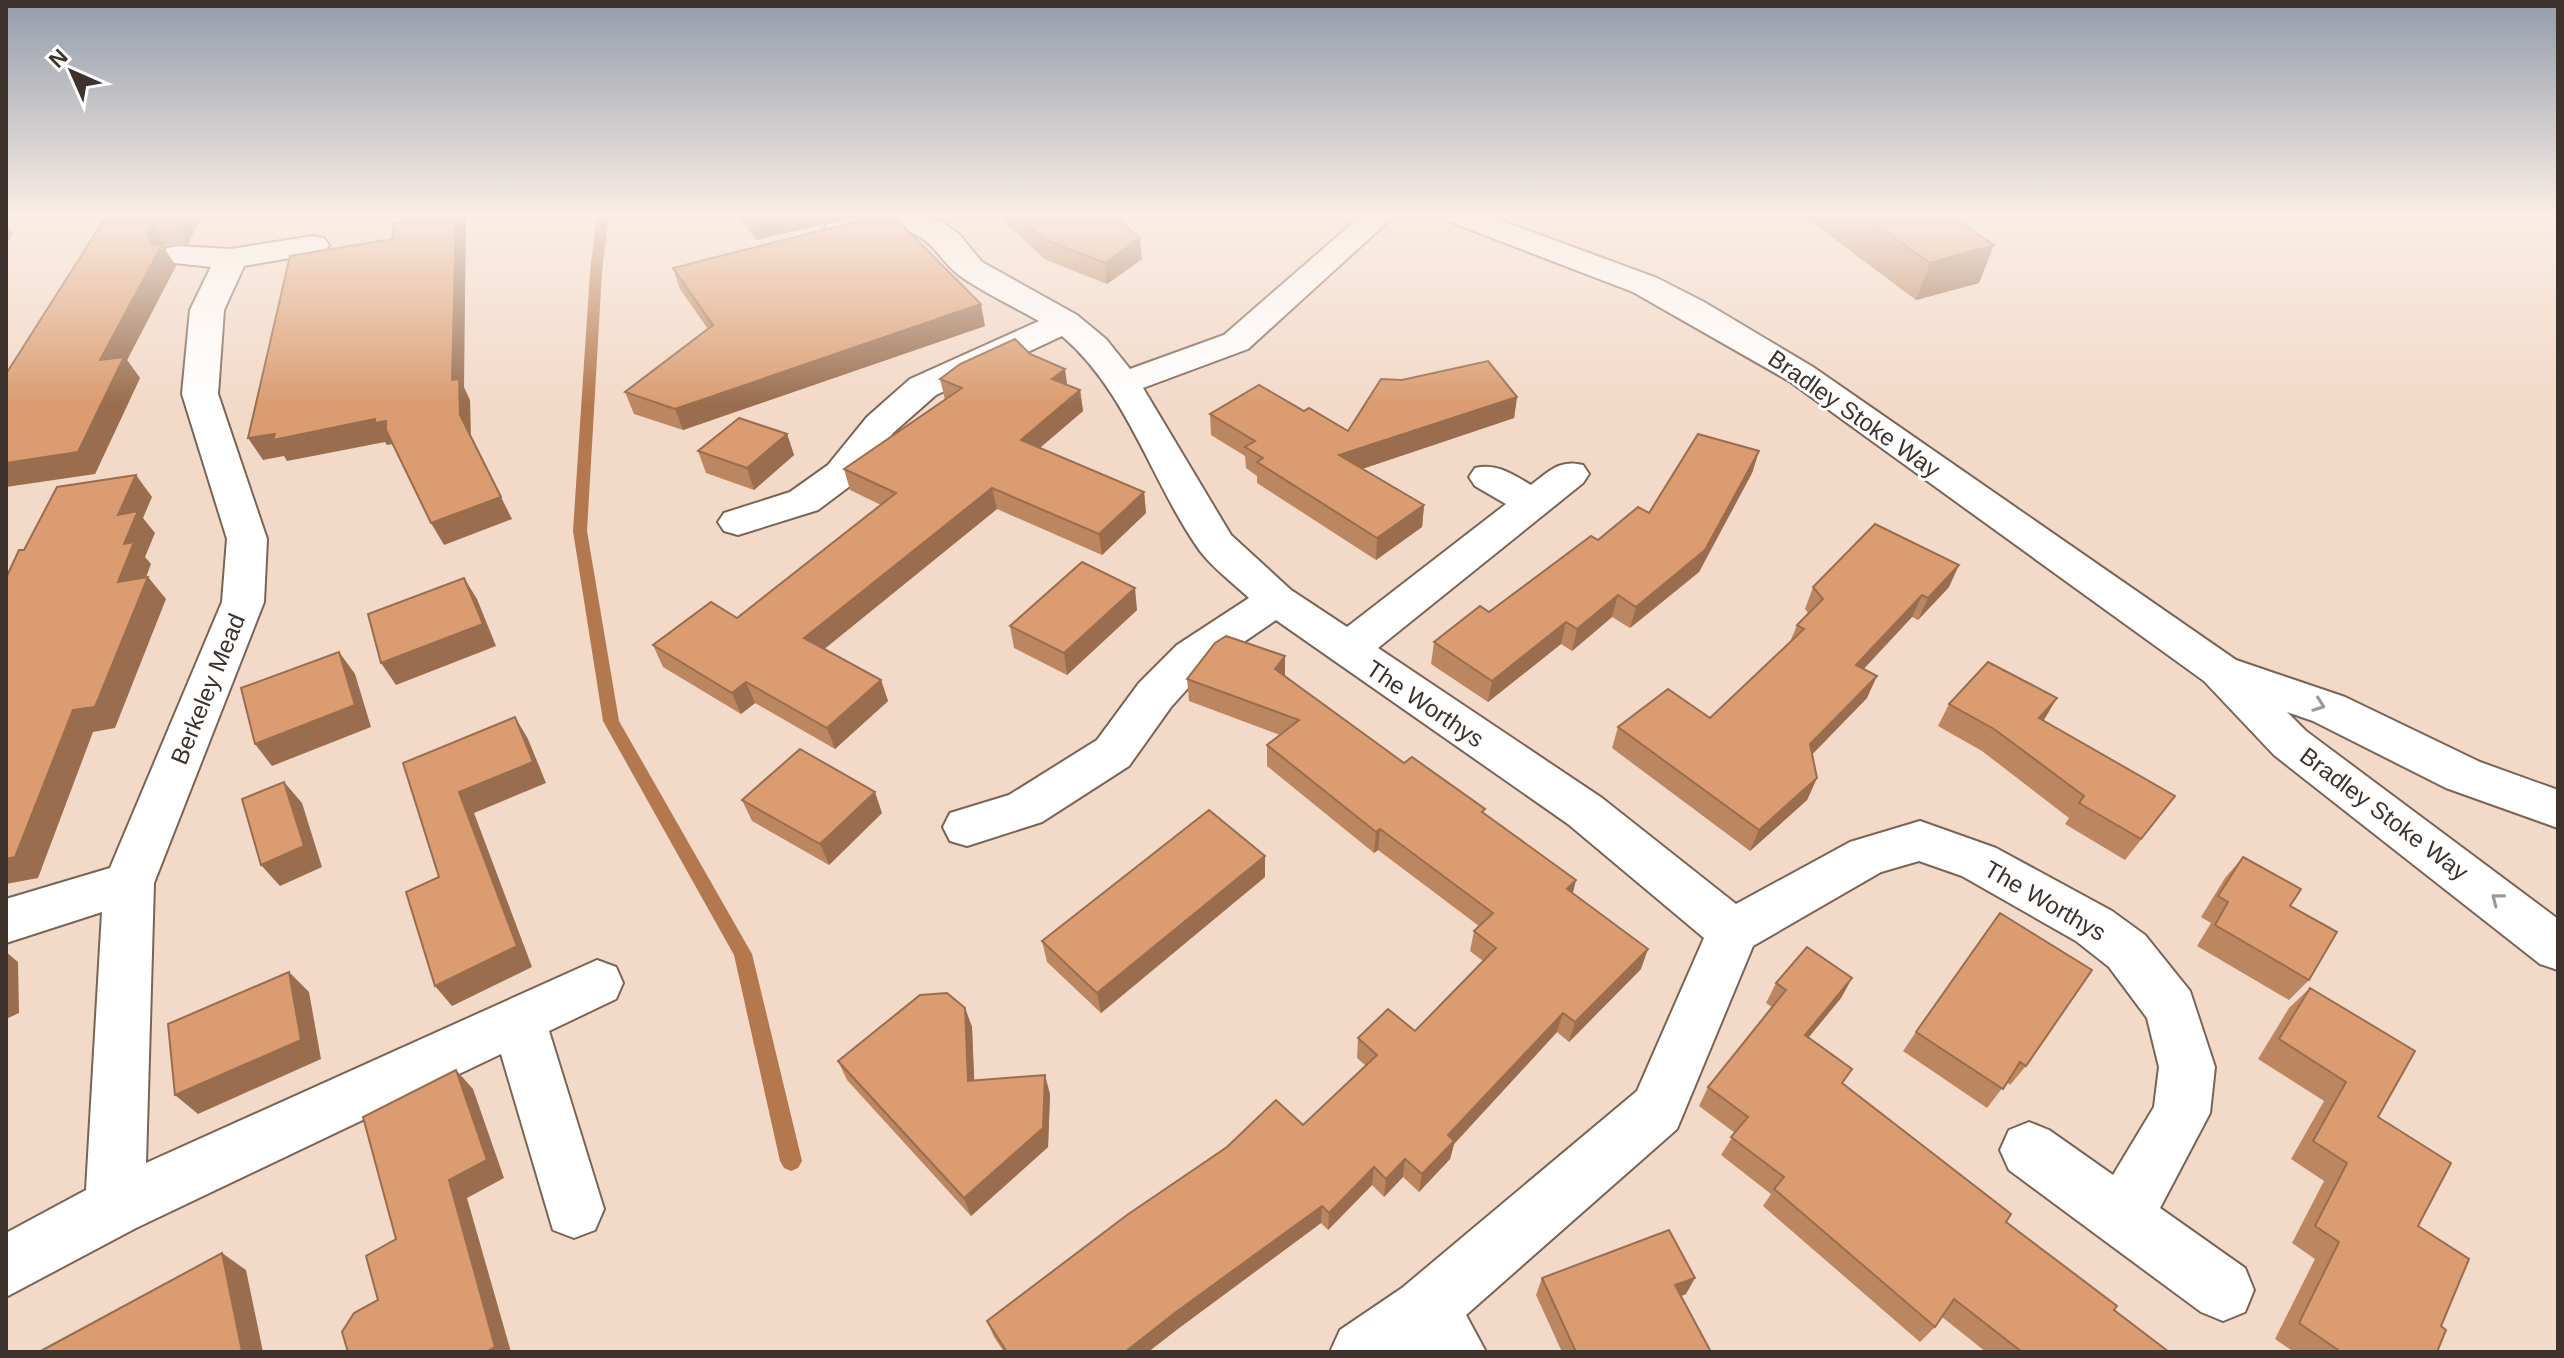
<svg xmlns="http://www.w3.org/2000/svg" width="2564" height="1358" viewBox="0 0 2564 1358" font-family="Helvetica,sans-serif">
	<rect width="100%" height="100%" fill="#f3d9c8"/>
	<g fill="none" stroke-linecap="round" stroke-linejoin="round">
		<polygon fill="#b3784d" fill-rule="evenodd" points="597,215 609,215 602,272 587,531 619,721 752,954 802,1161 798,1168 791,1171 784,1168 780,1161 734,955 603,721 573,531 590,272"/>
		<defs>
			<g id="minor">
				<path d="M877 215H913L940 221 959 234 982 262 1077 315 1106 339 1130 369 1224 335 1362 215H1395L1248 349 1143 388 1231 535 1291 590 1347 627 1506 504 1475 486 1469 477 1475 468C1497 463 1512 474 1531 485 1549 471 1560 459 1583 465L1589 474 1583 483 1378 648 1602 798 1736 904 1850 842 1920 821 1996 848 2112 911 2145 935 2190 991 2215 1067 2210 1113 2160 1208 2245 1268 2254 1290 2245 1312 2223 1321 2201 1312 2009 1170 2000 1150 2009 1130 2029 1122 2049 1130 2113 1175 2154 1107 2159 1067 2147 1018 2109 967 2076 941 1962 876 1919 861 1881 872 1753 946 1677 1129 1466 1315 1486 1352H1330L1340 1330 1402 1288 1637 1091 1704 938 1568 824 1276 620 1207 667 1171 707 1129 766 1042 822 967 846 950 841 943 827 950 813 1009 795 1097 740 1139 683 1177 645 1249 598C1233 583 1213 568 1200 551 1151 482 1128 392 1062 336L936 395 893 433 854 483 818 510 738 535 724 531 718 522 724 513 790 492 828 465 867 417 910 379 1039 321C1014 307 987 294 963 278 939 262 933 235 901 230 876 227 852 244 827 238L823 231 827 224Z"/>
				<polygon points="313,236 324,238 329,245 324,252 244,266 224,310 218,394 267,539 264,602 154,883 146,1163 597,960 616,967 623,983 616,999 549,1031 604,1209 595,1230 574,1238 553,1230 501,1054 136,1228 6,1297 6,1233 86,1190 102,912 6,943 6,899 110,868 222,602 227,539 182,394 190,310 211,267 167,262 162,255 167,248 178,246 231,249"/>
			</g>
			<polygon id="tertiary" points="1444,215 1486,215 1657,278 1704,302 1813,367 2236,660 2345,697 2480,762 2558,790 2558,828 2446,788 2313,721 2287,712 2306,731 2558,919 2558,970 2540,964 2274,755 2204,681 1789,381 1633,292 1448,221"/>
		</defs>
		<use href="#minor" stroke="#7a6455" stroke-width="4"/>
		<use href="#tertiary" stroke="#7a6455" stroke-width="4"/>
		<use href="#minor" fill="#fff" fill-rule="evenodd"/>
		<use href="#tertiary" fill="#fff" fill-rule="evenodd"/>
	</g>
	<g fill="#bb8660">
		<polygon points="107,215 202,215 188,244 166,245 164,248 176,266 127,360 140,378 95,474"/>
		<polygon points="737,215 863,215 756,240"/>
		<polygon points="1002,215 1112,215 1142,259 1107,284 1046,260 1003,221"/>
		<polygon points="1802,215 1949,215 1979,283 1916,300"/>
		<polygon points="673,268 985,326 683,430 634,414 625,392 708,329 680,289"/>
		<polygon points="1030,354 1068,385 1080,390 1083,411 1040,448 1144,492 1146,513 1102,555 997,509 824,649 881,680 888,701 835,749 755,703 741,714 663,667 653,645 737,618 881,505 850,490 844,469 945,400 940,379"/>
		<polygon points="1517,397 1514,418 1362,469 1424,505 1422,527 1376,560 1257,483 1257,476 1246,468 1245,456 1211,435 1210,414 1304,411 1348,431"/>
		<polygon points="787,434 794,455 754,490 706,473 698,451"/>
		<polygon points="1759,451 1752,473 1699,572 1630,628 1612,617 1572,651 1561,644 1488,702 1431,664 1434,642 1489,612 1598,540"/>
		<polygon points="1813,587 1949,587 1918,620 1912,617 1864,669 1867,698 1812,754 1817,778 1807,800 1750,851 1612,748 1618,727 1710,718 1790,642 1797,625 1808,613 1805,609"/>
		<polygon points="1137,610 1067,675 1014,648 1010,626"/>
		<polygon points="1285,676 1404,763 1484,814 1573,893 1641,969 1569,1042 1557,1032 1454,1144 1450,1159 1419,1192 1403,1177 1384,1197 1372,1185 1328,1230 1321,1223 1179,1328 1148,1352 1004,1352 994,1337 987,1321 1303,1125 1366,1066 1357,1058 1358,1038 1415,1031 1483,961 1470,951 1474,931 1479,926 1378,850 1374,853 1267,766 1267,745 1280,735 1189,701 1187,679"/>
		<polygon points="1949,704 2043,720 2159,817 2125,860 2065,824 2069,818 1982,751 1938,726"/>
		<polygon points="742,800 882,813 829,865 752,821"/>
		<polygon points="2243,857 2290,906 2309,980 2289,1000 2197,946 2211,923 2201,917 2225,878"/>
		<polygon points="1265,877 1101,1013 1047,962 1042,941"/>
		<polygon points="2092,970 2026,1066 2010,1085 2007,1082 1987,1108 1903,1051 1916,1032"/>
		<polygon points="1852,978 1841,998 1808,1038 1843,1084 2006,1222 2114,1310 2169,1352 1986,1352 1942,1317 1935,1327 1920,1342 1763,1206 1771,1194 1721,1155 1735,1133 1699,1106 1708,1087 1772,1007 1766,1003 1776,983"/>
		<polygon points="2310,988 2378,1117 2418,1226 2441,1326 2437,1352 2294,1352 2275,1339 2315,1259 2292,1243 2324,1181 2291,1159 2324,1101 2258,1059 2289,1008"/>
		<polygon points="965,1008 972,1027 974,1080 1050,1094 1048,1147 971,1216 847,1080 838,1061"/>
		<polygon points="1542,1278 1686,1294 1681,1296 1711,1352 1562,1352 1536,1295"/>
	</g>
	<g fill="#996d4e">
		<polygon points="179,215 202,215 188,244 175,223"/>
		<polygon points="456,215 466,215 464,387 470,400 471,437 512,519 444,545 431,523 460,415 452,380"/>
		<polygon points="769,215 863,215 756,240 750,219"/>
		<polygon points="6,224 13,234 6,245"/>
		<polygon points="153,224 166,245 164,248 176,266 127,360 140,378 95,474 6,487 6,463 100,360 151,243 146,233"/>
		<polygon points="1140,238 1142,259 1107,284 1105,263"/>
		<polygon points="1994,245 1979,283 1916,300 1930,263"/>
		<polygon points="981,304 985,326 683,430 675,409"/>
		<polygon points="1065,369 1068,390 1052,379"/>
		<polygon points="1080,390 1083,411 1024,461 1021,440"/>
		<polygon points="1517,397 1514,418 1338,477 1339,455"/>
		<polygon points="375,419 386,421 399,443 387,445 385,442 287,461 284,456 263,460 248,438"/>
		<polygon points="787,434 794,455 754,490 747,468"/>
		<polygon points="1759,451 1752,473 1699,572 1630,628 1636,607"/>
		<polygon points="136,475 152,497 143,518 155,533 145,557 151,564 136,604 118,582 124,544 118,515"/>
		<polygon points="992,488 997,509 812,659 804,638"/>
		<polygon points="1144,492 1146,513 1102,555 1099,534"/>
		<polygon points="1424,505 1422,527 1376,560 1377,538"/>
		<polygon points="1959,565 1949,587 1918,620 1928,598"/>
		<polygon points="148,577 166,599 115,728 93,732 38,878 6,884 6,859 73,710"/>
		<polygon points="464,578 477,599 496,646 396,685 381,663"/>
		<polygon points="1135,588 1137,610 1067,675 1064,653"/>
		<polygon points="1618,595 1612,617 1572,651 1577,629"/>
		<polygon points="1922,595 1912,617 1847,686 1856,665"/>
		<polygon points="1566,622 1561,644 1488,702 1492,681"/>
		<polygon points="339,652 355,674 371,727 272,766 255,744"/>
		<polygon points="1285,656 1285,678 1275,669"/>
		<polygon points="1877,676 1867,698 1801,766 1810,744"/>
		<polygon points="881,680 888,701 835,749 827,728"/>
		<polygon points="746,682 755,703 741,714 732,693"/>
		<polygon points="2057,698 2044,720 2026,740 2039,718"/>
		<polygon points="515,717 528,739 546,783 474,813 532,967 452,1006 435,986 459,792"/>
		<polygon points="1817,778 1807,800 1750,851 1759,830"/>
		<polygon points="284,782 302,803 322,867 280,886 261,865"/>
		<polygon points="875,792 882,813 829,865 820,844"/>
		<polygon points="1380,829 1378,850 1374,853 1376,832"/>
		<polygon points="1265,856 1265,877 1101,1013 1097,993"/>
		<polygon points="1576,880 1571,901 1567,889"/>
		<polygon points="1648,949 1641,969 1569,1042 1575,1022"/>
		<polygon points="6,952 18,962 19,1013 6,1019"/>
		<polygon points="289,972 309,992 321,1059 198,1114 175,1095"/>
		<polygon points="1852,978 1841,998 1794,1055 1805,1035"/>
		<polygon points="965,1008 972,1027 975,1100 968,1081"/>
		<polygon points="1563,1013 1557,1032 1454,1144 1450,1159 1419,1192 1422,1174 1448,1135"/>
		<polygon points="456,1070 473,1089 504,1178 467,1198 511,1352 486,1352 449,1180"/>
		<polygon points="1045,1075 1050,1094 1048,1147 971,1216 964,1198"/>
		<polygon points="1405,1159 1403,1177 1384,1197 1386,1179"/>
		<polygon points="1374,1167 1372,1185 1328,1230 1329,1213"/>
		<polygon points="1322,1206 1321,1223 1179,1328 1148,1352 1125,1352 1176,1312"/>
		<polygon points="222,1253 246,1270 263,1352 239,1352"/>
		<polygon points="1695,1278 1686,1294 1666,1302 1675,1285"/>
	</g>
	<g fill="#da9c70" stroke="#996d4e" stroke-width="2">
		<polygon points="107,215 179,215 175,223 153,224 146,233 151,243 162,245 100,360 124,357 78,452 6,463 6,374"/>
		<polygon points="402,215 456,215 452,380 459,379 460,415 501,497 431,523 386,430 386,421 375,423 375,419 273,440 275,434 248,438 290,256 392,239 394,223 401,222"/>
		<polygon points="746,215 769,215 750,219"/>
		<polygon points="882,215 892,215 981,304 675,409 625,392 713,325 673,268"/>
		<polygon points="1015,215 1112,215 1140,238 1105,263 1043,239"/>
		<polygon points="1863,215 1949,215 1994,245 1930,263"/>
		<polygon points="1015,339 1030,354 1065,369 1052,379 1080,390 1021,440 1144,492 1099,534 992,488 804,638 881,680 827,728 746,682 732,693 653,645 711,602 737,618 896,493 844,469 962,388 940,379 960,364"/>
		<polygon points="1488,361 1517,397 1339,455 1424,505 1377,538 1257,462 1263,458 1245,447 1255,441 1210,414 1259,385 1304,411 1309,408 1348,431 1381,379 1402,380"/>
		<polygon points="739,418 787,434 747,468 698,451"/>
		<polygon points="1698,434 1759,451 1705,550 1636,607 1618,595 1577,629 1566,622 1492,681 1434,642 1480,606 1489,612 1591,536 1598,540 1638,507 1649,513"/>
		<polygon points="136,475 118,515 138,511 124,544 134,542 118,582 148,577 95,707 73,710 15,857 6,859 6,578 19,550 24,550 57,487"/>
		<polygon points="1875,524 1959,565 1928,598 1922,595 1856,665 1877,676 1810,744 1817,778 1759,830 1618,727 1668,689 1710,718 1804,629 1797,625 1823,599 1813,587"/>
		<polygon points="1082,562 1135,588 1064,653 1010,626"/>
		<polygon points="464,578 483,624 381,663 368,614"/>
		<polygon points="1226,636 1285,656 1275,669 1404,763 1412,757 1485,809 1482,812 1576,880 1567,889 1648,949 1575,1022 1563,1013 1448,1135 1454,1141 1422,1174 1405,1159 1386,1179 1374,1167 1329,1213 1322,1206 1176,1312 1125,1352 1007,1352 987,1321 1127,1215 1227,1147 1276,1100 1303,1125 1377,1055 1358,1038 1388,1009 1415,1031 1496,948 1474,931 1493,913 1380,829 1376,832 1267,745 1299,720 1187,679 1215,643"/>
		<polygon points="339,652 355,705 255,744 241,688"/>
		<polygon points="1988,662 2057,698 2039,718 2175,796 2141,839 2079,803 2084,796 1994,729 1949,704"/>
		<polygon points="515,717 533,762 459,792 517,946 435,986 406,892 439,877 403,763"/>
		<polygon points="800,749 875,792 820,844 742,800"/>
		<polygon points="284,782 304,846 261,865 242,799"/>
		<polygon points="1209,810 1265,856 1097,993 1042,941"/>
		<polygon points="2243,857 2301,889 2290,906 2337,932 2309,980 2215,925 2228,902 2218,896"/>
		<polygon points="2000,913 2092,970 2026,1066 2020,1062 2003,1089 1916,1032"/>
		<polygon points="1807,947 1852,978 1805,1035 1852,1069 1842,1083 2011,1214 2006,1222 2117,1306 2114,1310 2169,1352 2022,1352 1954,1299 1935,1327 1774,1189 1784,1177 1731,1137 1748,1117 1708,1087 1786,990 1776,983"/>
		<polygon points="289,972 301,1040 175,1095 168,1024"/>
		<polygon points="2310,988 2415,1051 2378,1117 2451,1163 2418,1226 2469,1259 2441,1326 2446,1330 2437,1352 2341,1352 2299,1323 2339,1242 2315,1226 2347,1163 2313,1141 2346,1082 2279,1039"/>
		<polygon points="947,993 965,1008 968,1081 1045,1075 1043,1128 964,1198 838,1061 920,995"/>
		<polygon points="456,1070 487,1160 449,1180 495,1347 486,1352 348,1352 342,1332 354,1313 378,1300 366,1256 396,1239 363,1117"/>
		<polygon points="1669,1230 1695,1278 1675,1285 1711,1352 1576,1352 1542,1278"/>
		<polygon points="222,1253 242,1351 239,1352 39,1352"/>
	</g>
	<defs><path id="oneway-chevron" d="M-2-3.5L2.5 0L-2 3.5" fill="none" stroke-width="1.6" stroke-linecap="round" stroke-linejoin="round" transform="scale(2)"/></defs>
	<g stroke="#9e9996">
		<use href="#oneway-chevron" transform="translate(2319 705) rotate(20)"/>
		<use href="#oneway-chevron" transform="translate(2497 899) rotate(-142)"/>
	</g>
	<linearGradient id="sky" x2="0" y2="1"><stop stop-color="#939caa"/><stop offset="0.53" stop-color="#faeee6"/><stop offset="1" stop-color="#faeee6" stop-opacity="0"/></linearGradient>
	<rect width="2564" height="405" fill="url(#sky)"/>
	<g text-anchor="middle" stroke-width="6" stroke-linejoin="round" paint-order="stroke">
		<g font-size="24" fill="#3d332c" stroke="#fff">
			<text transform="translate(1854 414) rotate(35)" y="8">Bradley Stoke Way</text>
			<text transform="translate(208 689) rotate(-68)" y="8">Berkeley Mead</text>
			<text transform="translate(1425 704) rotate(34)" y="8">The Worthys</text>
			<text transform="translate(2384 814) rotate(37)" y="8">Bradley Stoke Way</text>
			<text transform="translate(2045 901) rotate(30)" y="8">The Worthys</text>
		</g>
	</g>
	<rect width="2564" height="1358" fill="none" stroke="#3d332c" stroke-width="16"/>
	<g transform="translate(72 72) rotate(315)" stroke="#ffffff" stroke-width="6" paint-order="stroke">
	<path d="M0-6L14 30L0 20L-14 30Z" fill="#3d332c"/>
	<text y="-12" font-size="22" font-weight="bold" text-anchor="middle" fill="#3d332c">N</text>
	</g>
</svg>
